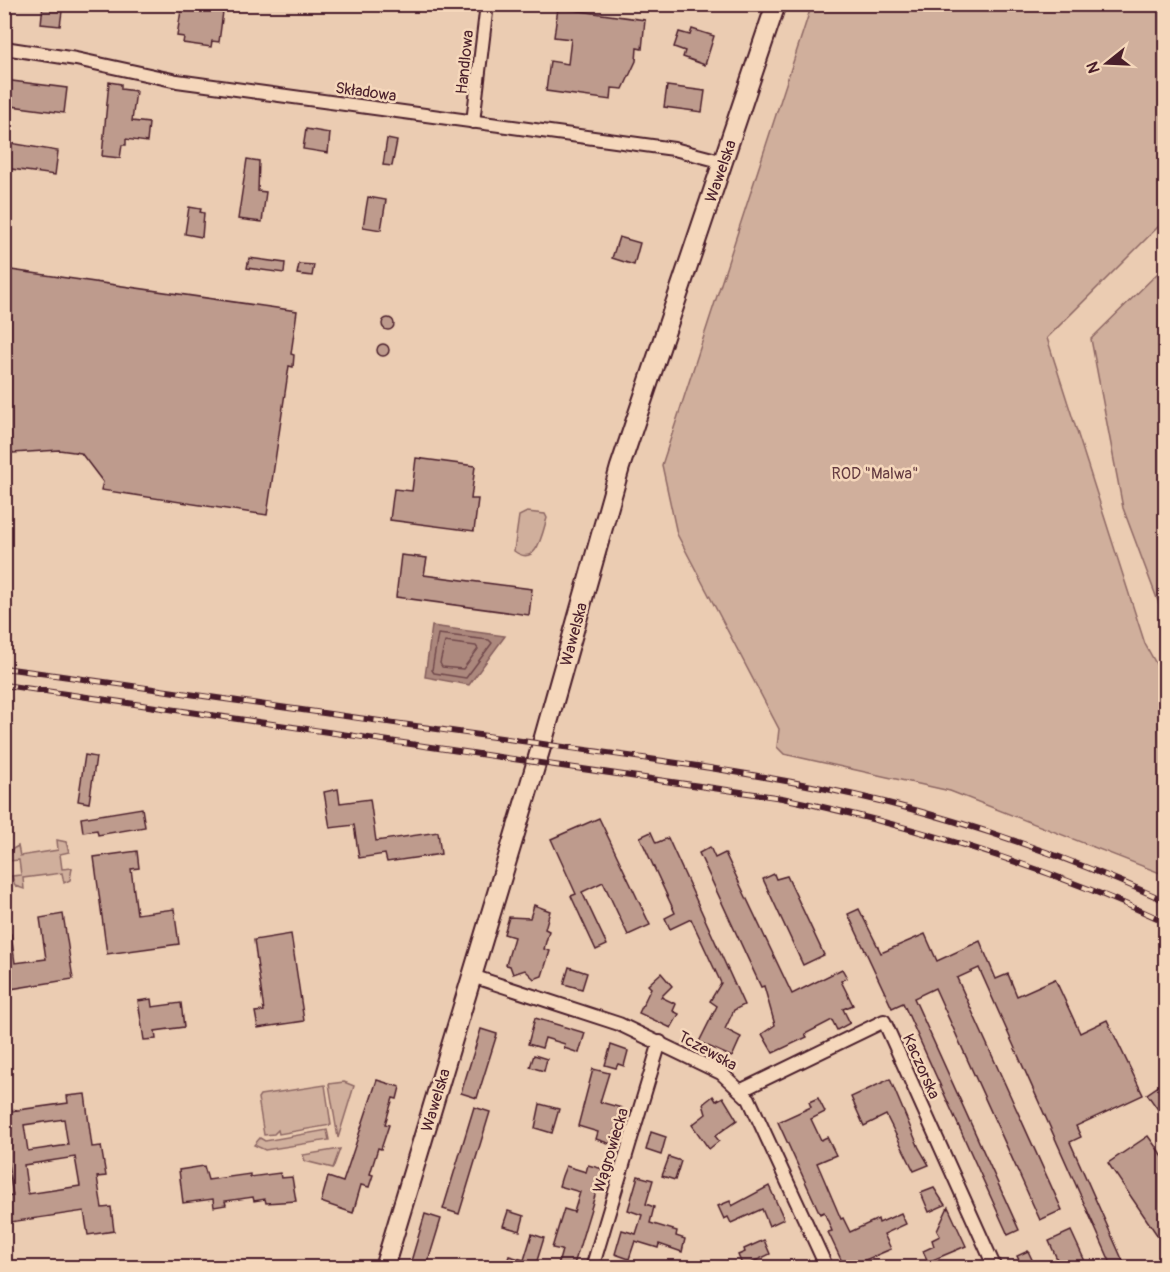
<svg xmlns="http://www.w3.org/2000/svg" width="1170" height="1272" viewBox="0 0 1170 1272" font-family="Pangolin,sans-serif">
	<rect width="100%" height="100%" fill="#ebccb2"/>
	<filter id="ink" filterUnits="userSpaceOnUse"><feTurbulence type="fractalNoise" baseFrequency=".0167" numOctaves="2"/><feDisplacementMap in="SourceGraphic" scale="12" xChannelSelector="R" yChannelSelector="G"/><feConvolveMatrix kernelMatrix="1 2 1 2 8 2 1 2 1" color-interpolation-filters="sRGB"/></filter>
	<g filter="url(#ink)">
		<g fill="#d0af9c" stroke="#8d6764" stroke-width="1.5">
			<polygon points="812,4 1165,5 1165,220 1047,338 1145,644 1165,680 1165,875 950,791 784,754 777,747 779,729 677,534 662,465"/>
			<polygon points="1165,266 1165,620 1123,508 1091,339"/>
			<path d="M527 512 545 514 547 518C542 534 537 568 514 551L519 516Z"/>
			<polygon points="57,840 66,842 69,852 60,854 62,869 72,868 70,880 64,883 62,873 23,878 24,889 15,886 12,876 21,875 19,860 9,861 11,850 18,846 20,856 58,850"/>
			<polygon points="344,1082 354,1086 338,1138 329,1084"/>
			<polygon points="325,1085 331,1125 279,1134 278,1130 274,1134 264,1135 258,1098 260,1095"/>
			<polygon points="327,1130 329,1140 265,1150 254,1145 260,1138 265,1141"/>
			<polygon points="340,1149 333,1168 305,1161 303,1155"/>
		</g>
		<polygon fill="#ac887d" stroke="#855e5c" stroke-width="1.5" points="432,626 505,636 469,685 425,677"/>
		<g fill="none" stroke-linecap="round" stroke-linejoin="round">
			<g stroke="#71494c" stroke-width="1.5">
				<polygon points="438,634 489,640 492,643 466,678 434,673 432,670"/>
				<polygon points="445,642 476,646 478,649 463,669 442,667 440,663"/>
			</g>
		</g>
		<g fill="#be9b8d" stroke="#4a1f2b" stroke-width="1.5" fill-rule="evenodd">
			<polygon points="43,4 63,4 60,26 41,24"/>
			<polygon points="182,4 224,4 219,42 212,41 211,47 183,43 184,37 177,36"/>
			<polygon points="558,8 645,20 642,49 637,48 636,61 623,89 612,88 611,100 546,91 550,61 568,64 571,39 554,37"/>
			<polygon points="692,29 714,36 705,65 683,57 685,51 674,47 679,32 690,35"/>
			<polygon points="4,80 67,88 64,113 4,105"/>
			<polygon points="109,82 121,84 121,89 136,91 132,121 149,123 147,142 126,139 126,145 122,145 120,158 102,156"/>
			<polygon points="667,86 705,91 702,112 664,107"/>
			<polygon points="306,129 330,133 328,153 303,149"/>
			<polygon points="387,139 397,141 392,166 383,165"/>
			<polygon points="4,142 58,151 55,175 4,168"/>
			<polygon points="247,159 259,161 258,191 266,192 262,222 238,219"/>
			<polygon points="368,197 386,200 381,230 363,227"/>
			<polygon points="189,207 201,209 200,212 204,213 202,237 185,234"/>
			<polygon points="619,237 640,243 634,265 612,258"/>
			<polygon points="249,258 285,263 284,273 247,268"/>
			<polygon points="299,264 314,265 312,276 297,274"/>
			<polygon points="4,269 297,311 291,354 294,355 293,367 289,366 267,515 101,490 103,482 81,453 59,450 13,453 4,442"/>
			<circle cx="388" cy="324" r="6"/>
			<circle cx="383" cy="350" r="6"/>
			<polygon points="416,458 475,466 471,499 478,499 474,531 390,520 394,489 412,491"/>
			<polygon points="401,555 427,558 424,575 532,589 529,615 396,597"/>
			<polygon points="85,755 96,757 89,803 78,801"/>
			<polygon points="338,789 340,803 370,799 376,841 438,832 441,854 387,862 385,854 359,858 354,825 330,828 324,792"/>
			<polygon points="142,808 145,827 98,835 97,830 83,832 81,818"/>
			<polygon points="599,818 650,925 628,935 603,882 582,892 607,945 596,950 571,896 576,894 551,839"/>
			<polygon points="651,832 656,843 668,838 744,1005 734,1010 725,1029 741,1037 732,1057 699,1042 717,1006 710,1001 721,983 691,919 670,929 665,918 675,913 640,837"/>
			<polygon points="710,847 715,858 725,853 792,994 842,969 847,978 841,981 853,1005 843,1009 850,1023 837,1030 832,1020 805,1034 807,1037 773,1053 762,1034 775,1025 764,986 761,987 699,853"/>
			<polygon points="137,851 139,868 131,869 137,914 174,909 179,944 107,954 94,857"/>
			<polygon points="774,874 776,879 787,876 824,955 803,965 763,879"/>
			<polygon points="534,905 550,911 545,929 549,931 544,949 550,951 542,976 534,979 525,970 513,974 510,966 506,965 514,937 504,934 509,917 530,918"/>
			<polygon points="859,909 881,953 925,934 937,961 980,941 996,979 1008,974 1017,996 1055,979 1080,1033 1107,1020 1143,1095 1076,1126 1081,1137 1070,1142 1126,1268 1113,1268 979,968 957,978 1062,1210 1040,1220 935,988 914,998 1019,1230 1008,1235 903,1003 892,1008 848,914"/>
			<polygon points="63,914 73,979 4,990 4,934 11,934 15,963 46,959 40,918"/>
			<polygon points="291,934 304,1021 258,1028 255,1012 264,1011 254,940"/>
			<polygon points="569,967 587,973 582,989 564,984"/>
			<polygon points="661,973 672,986 661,997 676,1004 673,1011 679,1014 671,1028 639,1013 651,988 648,985"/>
			<polygon points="151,999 152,1007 181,1003 184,1027 155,1031 156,1039 144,1040 138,1001"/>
			<polygon points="535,1018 585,1033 579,1053 564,1048 565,1044 545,1038 542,1048 528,1044"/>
			<polygon points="481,1029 497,1034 477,1098 461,1093"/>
			<polygon points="611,1045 628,1051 624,1066 618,1064 616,1068 605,1065"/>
			<polygon points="534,1055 547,1059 544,1071 530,1067"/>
			<polygon points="593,1069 609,1073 600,1102 622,1108 611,1144 596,1139 598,1132 578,1126"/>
			<polygon points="890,1079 919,1148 929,1165 914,1171 886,1115 864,1126 851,1097"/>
			<polygon points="377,1080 400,1087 397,1099 393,1098 385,1124 389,1125 381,1149 378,1148 370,1174 373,1175 369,1187 361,1185 353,1213 321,1202 328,1177 343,1182"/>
			<polygon points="1166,1081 1166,1121 1147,1094"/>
			<path d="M85 1094 92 1147 101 1146 106 1176 97 1177 102 1208 111 1207 114 1231 88 1235 84 1211 4 1223V1197L13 1196 4 1138V1112L68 1103 67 1096ZM64 1119 68 1145 28 1151 24 1125ZM75 1157 80 1186 28 1194 24 1165Z"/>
			<polygon points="713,1096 716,1101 723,1097 737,1120 715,1136 719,1141 709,1149 692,1125 706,1114 703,1104"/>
			<polygon points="818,1098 825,1112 811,1119 821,1140 827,1137 836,1155 817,1163 841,1219 843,1218 850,1232 878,1219 879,1223 901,1213 906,1224 884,1234 891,1249 863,1261 865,1268 845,1268 828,1232 832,1231 824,1212 820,1214 778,1122 811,1107 809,1102"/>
			<polygon points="540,1104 559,1109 552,1133 535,1128"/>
			<polygon points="474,1107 490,1112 459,1214 443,1209"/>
			<polygon points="651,1132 666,1137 661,1155 646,1150"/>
			<polygon points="1148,1136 1166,1161 1166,1248 1108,1163"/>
			<polygon points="669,1157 681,1161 675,1180 662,1176"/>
			<polygon points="588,1165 603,1169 573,1268 557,1268 562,1250 552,1248 564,1209 574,1212 580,1192 559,1186 562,1176 566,1166 586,1172"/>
			<polygon points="204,1166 208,1180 250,1174 250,1177 280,1173 281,1178 292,1177 296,1201 266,1203 265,1199 254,1201 253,1197 225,1201 226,1205 214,1207 213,1199 183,1203 179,1170"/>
			<polygon points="638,1176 653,1180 646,1204 654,1207 650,1223 677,1231 676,1236 685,1239 682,1252 659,1244 658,1248 635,1241 629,1259 615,1254 622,1230 636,1234 642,1215 628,1210"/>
			<polygon points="769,1186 784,1219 769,1226 762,1209 731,1223 728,1217 724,1219 718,1206 730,1201 732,1206"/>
			<polygon points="934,1188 945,1205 929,1212 921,1193"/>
			<polygon points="948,1207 966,1246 928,1262 923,1251 934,1246 932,1240 940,1236 937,1231"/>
			<polygon points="508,1211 524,1216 520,1231 503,1226"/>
			<polygon points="425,1214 441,1219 426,1268 409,1268"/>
			<polygon points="1071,1231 1083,1257 1088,1268 1061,1268 1049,1241"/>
			<polygon points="532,1234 544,1238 536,1264 540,1265 540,1268 505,1268 509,1256 524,1260"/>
			<polygon points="764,1240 770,1254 743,1267 738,1255 745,1252 744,1249"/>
			<polygon points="1028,1251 1036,1268 1023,1268 1017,1256"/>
		</g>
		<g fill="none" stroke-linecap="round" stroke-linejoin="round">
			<defs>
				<g id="street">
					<polyline points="4,48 76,59 177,81 674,149 724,162"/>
					<polyline points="473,122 487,4"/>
					<polyline points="472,976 619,1024 721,1073 749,1099 827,1268"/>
					<polyline points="742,1090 884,1021 995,1268"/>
					<polyline points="592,1268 660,1042"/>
				</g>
				<polyline id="secondary" points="384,1268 542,744 620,467 776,4"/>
			</defs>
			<use href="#street" stroke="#4a1f2b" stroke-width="16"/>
			<use href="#secondary" stroke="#4a1f2b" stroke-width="22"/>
			<use href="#street" stroke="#f5d7bb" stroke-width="12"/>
			<use href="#secondary" stroke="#f5d7bb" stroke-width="18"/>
			<defs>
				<g id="rail">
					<path d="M4 668C170 691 336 715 501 738 629 757 759 771 884 802 981 826 1075 860 1166 901"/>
					<path d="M4 685 782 798C915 826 1042 865 1166 922"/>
				</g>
			</defs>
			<use href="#rail" stroke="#4a1f2b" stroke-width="6"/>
			<use href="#rail" stroke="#f5d7bb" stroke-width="4" stroke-dasharray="11" stroke-linecap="butt"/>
		</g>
	</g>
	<g text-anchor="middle" stroke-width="5" stroke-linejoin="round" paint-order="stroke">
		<g font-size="16" fill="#4a1f2b" stroke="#f5d7bb">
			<text transform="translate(464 62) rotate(-84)" y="6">Handlowa</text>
			<text transform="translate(366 91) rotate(8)" y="6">Składowa</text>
			<text transform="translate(720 171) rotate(-71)" y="6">Wawelska</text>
			<text transform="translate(573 634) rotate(-75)" y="6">Wawelska</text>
			<text transform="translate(708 1050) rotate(29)" y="6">Tczewska</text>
			<text transform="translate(922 1066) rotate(66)" y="6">Kaczorska</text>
			<text transform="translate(435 1100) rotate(-73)" y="6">Wawelska</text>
			<text transform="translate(610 1150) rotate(-73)" y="6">Wągrowiecka</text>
		</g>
		<g font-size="16" fill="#653c42" stroke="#f5d7bb">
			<text x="875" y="479">ROD "Malwa"</text>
		</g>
	</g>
	<rect width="1170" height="1272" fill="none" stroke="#f5d7bb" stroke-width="24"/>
	<rect x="12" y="12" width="1146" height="1248" fill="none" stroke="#4a1f2b" stroke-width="2" filter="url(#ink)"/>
	<g transform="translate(1107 63) rotate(252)" stroke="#f5d7bb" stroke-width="4.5" paint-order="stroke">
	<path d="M0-4.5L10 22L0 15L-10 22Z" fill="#4a1f2b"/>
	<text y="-9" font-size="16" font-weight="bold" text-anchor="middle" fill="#4a1f2b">N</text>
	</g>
</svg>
